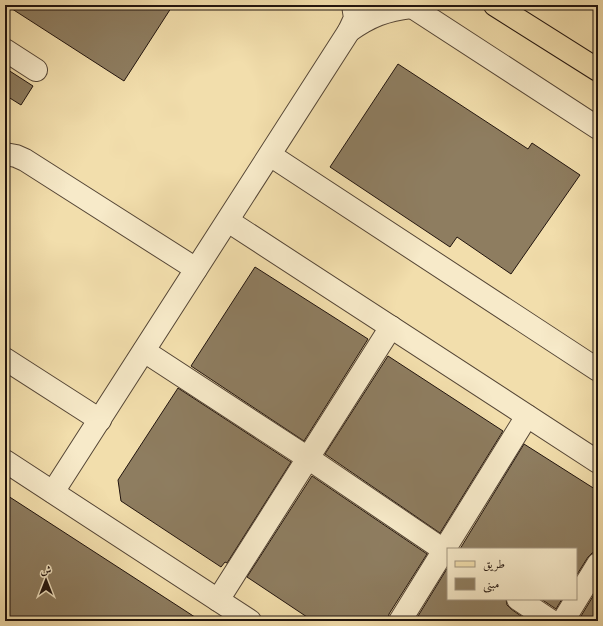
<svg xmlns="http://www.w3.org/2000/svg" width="603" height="626" viewBox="0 0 603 626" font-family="'Old Standard TT',Amiri,serif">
	<rect width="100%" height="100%" fill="#f2deac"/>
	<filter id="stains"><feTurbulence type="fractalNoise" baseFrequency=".005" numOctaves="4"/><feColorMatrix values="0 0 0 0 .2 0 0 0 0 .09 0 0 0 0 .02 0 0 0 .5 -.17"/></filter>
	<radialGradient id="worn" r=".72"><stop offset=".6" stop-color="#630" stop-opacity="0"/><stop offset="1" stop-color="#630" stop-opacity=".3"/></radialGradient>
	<g fill="#8e7d60" stroke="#21140e">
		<polygon points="6,5 173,5 124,81"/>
		<polygon points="398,64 528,149 532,143 580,175 511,274 457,237 450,247 330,167"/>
		<polygon points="5,68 33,86 21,105 5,95"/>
		<polygon points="255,267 368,339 304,441 191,366"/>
		<polygon points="388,356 503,431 440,533 325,454"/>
		<polygon points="178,388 291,462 227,563 225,562 221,567 121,501 118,480"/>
		<polygon points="524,444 598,491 598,552 592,553 588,557 576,576 576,549 460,549"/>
		<polygon points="312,476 427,554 389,614 388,621 313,621 247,577"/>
		<polygon points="5,494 201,621 5,621"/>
		<polygon points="448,567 448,599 506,599 507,605 511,609 528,621 415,621"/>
		<polygon points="598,588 598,621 578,621"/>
		<polygon points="541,599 562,599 556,609"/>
	</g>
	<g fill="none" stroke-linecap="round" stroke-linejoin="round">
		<defs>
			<g id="minor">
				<polyline points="409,5 598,128"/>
				<path d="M349 31C370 16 386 10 411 7"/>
				<polyline points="5,50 36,70"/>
				<polyline points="5,154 16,156 25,160 196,269"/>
				<polyline points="270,155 598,370"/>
				<polyline points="228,221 598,462"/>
				<polyline points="144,351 308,458 448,553"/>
				<polyline points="5,359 100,420"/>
				<polyline points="5,461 250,621"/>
				<polyline points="53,492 349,31 355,18 353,5"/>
				<polyline points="518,599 551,621"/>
				<polyline points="218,600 391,327"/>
				<polyline points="400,621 527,416"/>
				<polyline points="563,621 598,564"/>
			</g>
			<polyline id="major" points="495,5 598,70"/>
		</defs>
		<use href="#minor" stroke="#554636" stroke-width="24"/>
		<use href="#major" stroke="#21140e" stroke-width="24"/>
		<use href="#minor" stroke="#f7eac9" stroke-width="22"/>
		<use href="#major" stroke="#f2deac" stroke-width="22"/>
	</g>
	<rect width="603" height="626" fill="none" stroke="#f2deac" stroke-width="20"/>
	<rect x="6" y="6" width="591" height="614" fill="none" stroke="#21140e" stroke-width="2"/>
	<rect x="10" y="10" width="583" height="606" fill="none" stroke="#21140e"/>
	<rect x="447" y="548" width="130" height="52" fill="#f7eac9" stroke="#a1947e"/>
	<rect x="455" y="561" width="20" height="6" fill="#f2deac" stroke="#a1947e"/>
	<text x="483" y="568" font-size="12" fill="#21140e">طريق</text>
	<rect x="455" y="578" width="20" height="12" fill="#8e7d60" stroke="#a1947e"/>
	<text x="483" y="588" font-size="12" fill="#21140e">مبنى</text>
	<g transform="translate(46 580)" stroke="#f7eac9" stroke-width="3" paint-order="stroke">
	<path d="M0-3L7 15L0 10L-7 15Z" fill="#21140e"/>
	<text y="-6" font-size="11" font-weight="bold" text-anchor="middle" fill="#21140e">ش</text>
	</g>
	<rect width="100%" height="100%" filter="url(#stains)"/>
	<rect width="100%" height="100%" fill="url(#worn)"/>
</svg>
